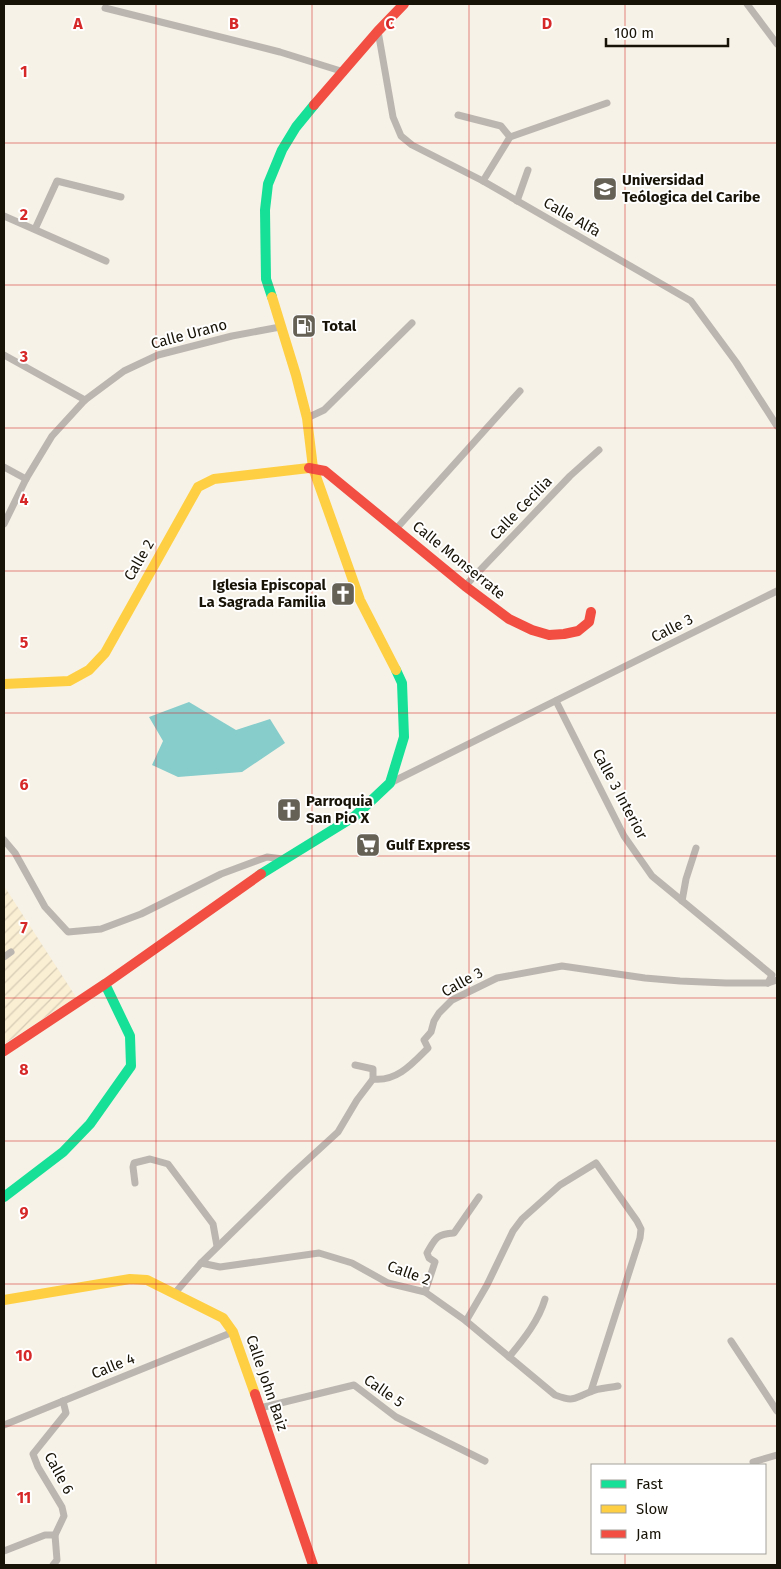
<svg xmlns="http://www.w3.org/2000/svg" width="781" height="1569" viewBox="0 0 781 1569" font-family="'Fira Sans',sans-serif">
	<defs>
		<pattern id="industrial-furrows" width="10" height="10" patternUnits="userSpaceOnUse" patternTransform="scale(1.25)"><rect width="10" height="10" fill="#faeed3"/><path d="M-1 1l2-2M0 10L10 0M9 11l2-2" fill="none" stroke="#d6cbb4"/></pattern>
	</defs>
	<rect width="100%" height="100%" fill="#f7f2e7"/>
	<polygon fill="url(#industrial-furrows)" points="4,886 76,997 4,1044"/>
	<polygon fill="#87cdcc" points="189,702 236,730 270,719 285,743 242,772 178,777 152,765 163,741 149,717"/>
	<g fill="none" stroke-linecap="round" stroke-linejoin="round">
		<g stroke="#bcb6b1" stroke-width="7">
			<polyline points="747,4 777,44"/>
			<polyline points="105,8 280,52 344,72"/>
			<polyline points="378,31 393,117 401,136 412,145 483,181 691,301 736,362 777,426"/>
			<polyline points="458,115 501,126 510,137"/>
			<polyline points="483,181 510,137 607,103"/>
			<polyline points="517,201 528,170"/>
			<polyline points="4,216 106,261"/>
			<polyline points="35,229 57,181 121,197"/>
			<polyline points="4,355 85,400"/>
			<polyline points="307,418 324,410 412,323"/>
			<polyline points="4,467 26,479"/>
			<polyline points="4,524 26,479 52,436 85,400 124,371 158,355 232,336 280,327"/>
			<polyline points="396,529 520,391"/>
			<polyline points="465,586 570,476 599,450"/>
			<polyline points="556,701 624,836 652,876 772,975 768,983"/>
			<polyline points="390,783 777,591"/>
			<polyline points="4,840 15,853 45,907 68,932 101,929 141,914 221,874 267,857 283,859"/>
			<polyline points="682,901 686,879 696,848"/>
			<polyline points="4,957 11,952"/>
			<polyline points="355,1065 373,1069 373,1079"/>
			<polyline points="135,1183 133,1167 134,1163 150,1159 168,1164 213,1224 217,1246"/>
			<path d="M201 1263 291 1175 338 1132 357 1100 373 1079C397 1082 413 1063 428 1048L424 1040 431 1032 434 1021 439 1013 452 1000 497 978 562 966 645 978 680 981 726 983H768L777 980"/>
			<path d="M425 1292 435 1262 429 1258 427 1253C435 1239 436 1234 454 1233L479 1197"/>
			<path d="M174 1294 201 1263 220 1267 319 1253 352 1263 388 1283 425 1292 466 1321 555 1395C574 1402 572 1399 590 1392 598 1388 609 1388 618 1386"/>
			<polyline points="466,1321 487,1285 513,1231 522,1219 560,1185 596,1163 637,1221 641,1229 640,1238 591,1391"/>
			<polyline points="731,1341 777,1411"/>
			<path d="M509 1357C524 1339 539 1320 545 1299"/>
			<polyline points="260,1408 354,1385 396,1417 485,1461"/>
			<polyline points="4,1425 233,1332"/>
			<polyline points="753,1462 777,1455"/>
			<polyline points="4,1551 45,1535 55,1535"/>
			<polyline points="53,1565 57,1560 55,1535 64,1516 62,1507 38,1467 33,1454 66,1413 63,1401"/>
		</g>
		<g stroke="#16e098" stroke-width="10">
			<polyline points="272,297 266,279 265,210 268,184 282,150 296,127 314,105"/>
			<polyline points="261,874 355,816 390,783 404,737 402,683 396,670"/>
			<polyline points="4,1197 63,1152 90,1124 131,1066 130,1036 105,984"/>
		</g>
		<g stroke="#ffcf43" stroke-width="10">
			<polyline points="272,297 296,375 307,418 313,468 360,600 396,670"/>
			<polyline points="4,684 69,681 89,670 105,653 198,487 214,479 309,468"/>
			<polyline points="4,1300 130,1279 147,1280 223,1318 233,1332 255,1394"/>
		</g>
		<g stroke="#f24e42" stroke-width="10">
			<polyline points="314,105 378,31 404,4"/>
			<polyline points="309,468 325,471 465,586 509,619 532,630 549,635 564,634 578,631 589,622 591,612"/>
			<polyline points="4,1051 105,984 261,874"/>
			<polyline points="255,1394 313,1565"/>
		</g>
	</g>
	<path fill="none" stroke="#d62828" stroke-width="1" stroke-opacity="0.55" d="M156 4V1565M312 4V1565M469 4V1565M625 4V1465M4 143H777M4 285H777M4 428H777M4 571H777M4 713H777M4 856H777M4 998H777M4 1141H777M4 1284H777M4 1426H777M625 1553V1565"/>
	<defs>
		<symbol id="university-square" viewBox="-11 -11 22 22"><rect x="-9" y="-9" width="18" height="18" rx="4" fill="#666155" stroke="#fff"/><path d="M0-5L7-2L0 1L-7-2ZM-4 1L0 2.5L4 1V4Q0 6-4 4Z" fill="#fff"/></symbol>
		<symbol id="fuel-square" viewBox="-11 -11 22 22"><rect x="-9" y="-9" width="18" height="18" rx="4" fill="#666155" stroke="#fff"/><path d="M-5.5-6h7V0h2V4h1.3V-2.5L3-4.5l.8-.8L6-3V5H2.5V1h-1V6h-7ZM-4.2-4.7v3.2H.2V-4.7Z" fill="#fff"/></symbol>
		<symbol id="church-square" viewBox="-11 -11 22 22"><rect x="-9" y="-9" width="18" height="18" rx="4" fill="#666155" stroke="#fff"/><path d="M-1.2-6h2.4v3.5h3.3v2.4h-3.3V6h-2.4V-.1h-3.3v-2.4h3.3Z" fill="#fff"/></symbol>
		<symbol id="supermarket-square" viewBox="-11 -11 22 22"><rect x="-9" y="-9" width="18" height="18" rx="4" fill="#666155" stroke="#fff"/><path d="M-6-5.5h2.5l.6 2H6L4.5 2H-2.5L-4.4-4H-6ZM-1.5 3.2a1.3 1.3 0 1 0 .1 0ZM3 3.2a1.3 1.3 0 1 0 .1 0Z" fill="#fff"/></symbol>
	</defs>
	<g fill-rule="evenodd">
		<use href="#university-square" x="591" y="175" width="28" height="28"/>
		<use href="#fuel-square" x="290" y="312" width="28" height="28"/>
		<use href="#church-square" x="329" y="580" width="28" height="28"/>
		<use href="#church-square" x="275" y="796" width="28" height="28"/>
		<use href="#supermarket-square" x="354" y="831" width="28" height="28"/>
	</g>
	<g text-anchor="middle" stroke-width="4" stroke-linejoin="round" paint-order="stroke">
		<g font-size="15" font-weight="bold" fill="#181307" stroke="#fff" text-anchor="start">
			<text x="622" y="185">Universidad<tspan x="622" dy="17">Teólogica del Caribe</tspan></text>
			<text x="322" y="331">Total</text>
			<text x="326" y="590" text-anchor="end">Iglesia Episcopal<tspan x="326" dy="17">La Sagrada Familia</tspan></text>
			<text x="306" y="806">Parroquia<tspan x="306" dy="17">San Pio X</tspan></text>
			<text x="386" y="850">Gulf Express</text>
		</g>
		<g font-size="15" fill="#181307" stroke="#fff">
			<text transform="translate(572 217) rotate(30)" y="5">Calle Alfa</text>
			<text transform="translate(189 334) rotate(-15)" y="5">Calle Urano</text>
			<text transform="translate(521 508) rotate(-46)" y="5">Calle Cecilia</text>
			<text transform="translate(139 560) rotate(-60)" y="5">Calle 2</text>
			<text transform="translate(459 560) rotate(39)" y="5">Calle Monserrate</text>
			<text transform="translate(672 628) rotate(-27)" y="5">Calle 3</text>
			<text transform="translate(620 794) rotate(62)" y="5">Calle 3 Interior</text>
			<text transform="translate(462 982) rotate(-29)" y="5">Calle 3</text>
			<text transform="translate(409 1273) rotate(20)" y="5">Calle 2</text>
			<text transform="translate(113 1366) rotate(-22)" y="5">Calle 4</text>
			<text transform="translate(267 1383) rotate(71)" y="5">Calle John Baiz</text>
			<text transform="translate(384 1391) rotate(35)" y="5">Calle 5</text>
			<text transform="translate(59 1473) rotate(62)" y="5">Calle 6</text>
		</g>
	</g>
	<g font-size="16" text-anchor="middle" font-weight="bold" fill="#d62828" stroke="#fff" stroke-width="4" stroke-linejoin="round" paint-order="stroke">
		<text x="78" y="29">A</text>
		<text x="234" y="29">B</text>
		<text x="390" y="29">C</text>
		<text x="547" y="29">D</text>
		<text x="24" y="77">1</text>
		<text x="24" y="220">2</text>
		<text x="24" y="362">3</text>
		<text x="24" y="505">4</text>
		<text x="24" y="648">5</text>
		<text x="24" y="790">6</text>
		<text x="24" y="933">7</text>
		<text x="24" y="1075">8</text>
		<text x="24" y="1218">9</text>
		<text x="24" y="1361">10</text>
		<text x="24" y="1503">11</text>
	</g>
	<rect width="781" height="1569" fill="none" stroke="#181307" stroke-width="10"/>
	<rect x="591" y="1464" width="175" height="90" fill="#ffffff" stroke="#a3a19c"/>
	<rect x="601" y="1480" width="25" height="8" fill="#16e098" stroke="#a3a19c"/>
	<text x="636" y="1489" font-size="15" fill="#181307">Fast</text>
	<rect x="601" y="1505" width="25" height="8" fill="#ffcf43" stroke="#a3a19c"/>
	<text x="636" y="1514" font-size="15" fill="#181307">Slow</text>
	<rect x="601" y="1530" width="25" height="8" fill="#f24e42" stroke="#a3a19c"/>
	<text x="636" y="1539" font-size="15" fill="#181307">Jam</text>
	<path d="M606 38v8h122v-8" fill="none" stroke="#181307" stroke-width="2.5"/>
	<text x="614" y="38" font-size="15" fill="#181307" stroke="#ffffff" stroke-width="4" paint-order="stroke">100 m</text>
</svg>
